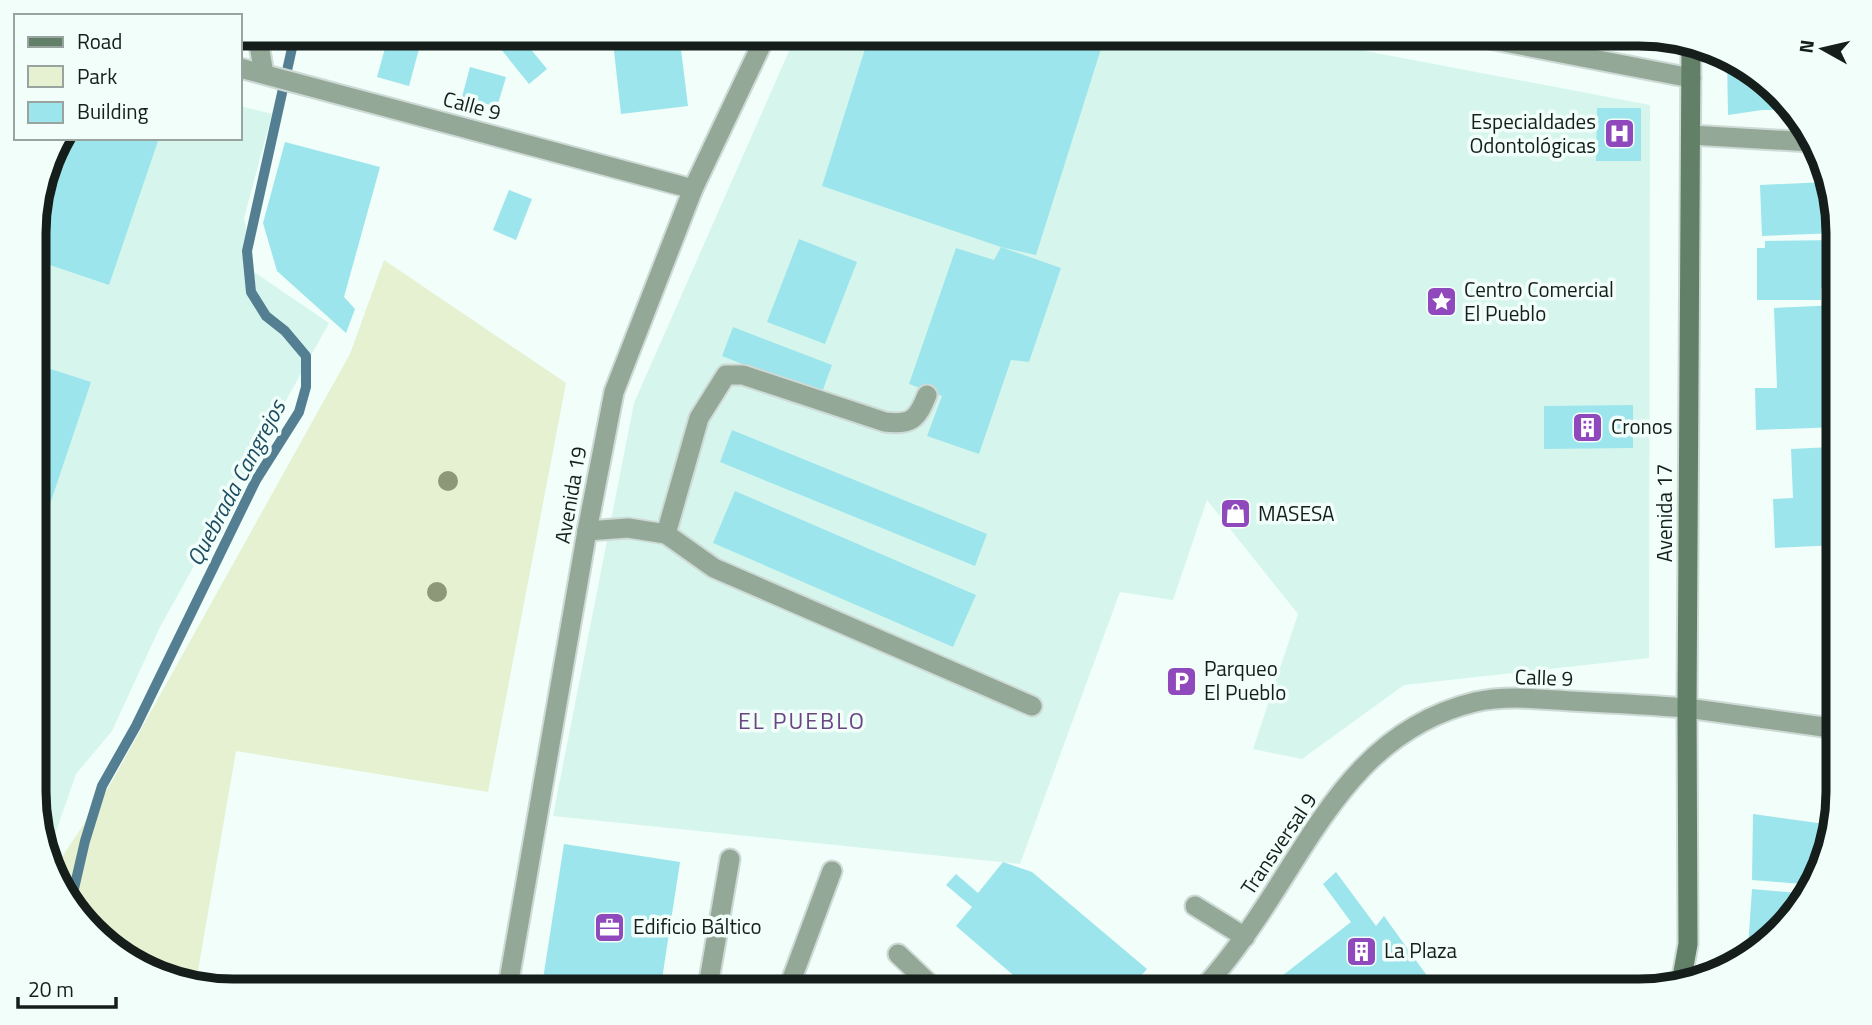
<svg xmlns="http://www.w3.org/2000/svg" width="1872" height="1025" viewBox="0 0 1872 1025" font-family="'Titillium Web',sans-serif">
	<rect width="100%" height="100%" fill="#f1fefa"/>
	<g fill="#d6f6ed">
		<polygon points="797,33 1298,33 1334,45 1650,105 1649,658 1404,685 1302,759 1253,749 1298,614 1207,500 1173,600 1120,592 1020,864 553,816 634,403"/>
		<polygon points="240,106 272,114 244,218 254,272 329,323 160,627 112,731 76,774 50,849 47,850 35,818 35,207 54,144 58,138 240,138"/>
	</g>
	<g fill="#e5f1d1">
		<polygon points="1552,33 1640,33 1644,34 1645,47 1552,39"/>
		<polygon points="384,260 566,383 488,792 236,751 196,982 133,965 67,903 54,869 111,783 350,354"/>
	</g>
	<g fill="none" stroke-linecap="round" stroke-linejoin="round">
		<polyline stroke="#547f92" stroke-width="10" points="70,906 85,841 102,786 136,726 256,480 299,412 306,387 306,356 285,331 266,316 251,292 247,251 294,39 293,33"/>
	</g>
	<g fill="#9de5ec">
		<polygon points="488,33 545,33 529,47 547,69 529,84"/>
		<polygon points="612,33 679,33 688,106 621,114"/>
		<polygon points="870,33 1106,33 1036,255 1001,247 822,186"/>
		<polygon points="387,41 419,49 409,86 377,77"/>
		<polygon points="1727,56 1739,60 1793,110 1762,110 1728,115"/>
		<polygon points="470,67 506,77 497,107 462,97"/>
		<polygon points="1597,108 1641,108 1641,161 1596,161"/>
		<polygon points="58,138 150,138 158,141 109,285 35,260 35,207 54,144"/>
		<polygon points="285,142 380,167 344,297 355,309 346,333 277,271 263,223"/>
		<polygon points="1826,182 1838,219 1838,233 1762,236 1760,185"/>
		<polygon points="509,190 532,199 516,240 493,230"/>
		<polygon points="799,239 857,262 825,344 767,322"/>
		<polygon points="1838,240 1838,288 1821,288 1821,300 1757,300 1757,248 1765,248 1765,241"/>
		<polygon points="1001,247 1061,268 1029,362 1011,360 979,454 927,436 942,396 909,384 956,248 994,260"/>
		<polygon points="1838,305 1838,427 1756,430 1755,388 1777,388 1774,308"/>
		<polygon points="733,327 832,365 821,395 722,356"/>
		<polygon points="35,364 91,382 45,519 35,515"/>
		<polygon points="1633,405 1633,448 1544,449 1544,406"/>
		<polygon points="1838,428 1838,545 1775,548 1773,499 1793,498 1791,449 1831,447 1830,429"/>
		<polygon points="732,430 987,534 975,566 720,462"/>
		<polygon points="735,491 976,595 953,647 713,543"/>
		<polygon points="35,749 42,753 35,765"/>
		<polygon points="1753,814 1832,825 1814,885 1752,880"/>
		<polygon points="564,844 680,862 660,992 541,992"/>
		<polygon points="1003,862 1032,872 1147,969 1127,991 1033,992 956,926 972,907 946,885 956,874 978,893"/>
		<polygon points="1336,872 1376,926 1384,916 1438,991 1294,991 1282,976 1351,922 1323,884"/>
		<polygon points="1752,889 1810,894 1755,949 1748,948"/>
		<polygon points="857,984 864,992 848,992"/>
	</g>
	<g fill="none" stroke-linecap="round" stroke-linejoin="round">
		<defs>
			<g id="service">
				<polyline points="587,531 628,528 666,534 714,568 1032,706"/>
				<path d="M666 534 699 418 726 375H743L885 422C911 425 917 420 927 395"/>
				<polyline points="1687,708 1838,729"/>
				<polyline points="1195,906 1245,937"/>
				<polyline points="898,954 938,992"/>
				<polyline points="707,992 730,859"/>
				<polyline points="787,992 832,871"/>
			</g>
			<g id="minor">
				<polyline points="257,33 264,74"/>
				<polyline points="1458,33 1691,78"/>
				<polyline points="240,68 693,189"/>
				<polyline points="1691,135 1812,142"/>
				<path d="M1201 991C1216 974 1231 956 1244 937 1311 845 1351 732 1475 702 1506 695 1539 699 1570 701 1609 703 1648 705 1687 708"/>
				<polyline points="507,992 587,531 614,392 693,189 767,33"/>
			</g>
			<polyline id="secondary" points="1681,983 1688,944 1687,708 1691,47"/>
		</defs>
		<use href="#service" stroke="#cedad6" stroke-width="23"/>
		<use href="#minor" stroke="#cedad6" stroke-width="23"/>
		<use href="#secondary" stroke="#cedad6" stroke-width="23"/>
		<use href="#service" stroke="#94a897" stroke-width="19"/>
		<use href="#minor" stroke="#94a897" stroke-width="19"/>
		<use href="#secondary" stroke="#628068" stroke-width="19"/>
	</g>
	<g fill="#8b9978">
		<circle cx="448" cy="481" r="10"/>
		<circle cx="437" cy="592" r="10"/>
	</g>
	<defs>
		<symbol id="hospital-square" viewBox="-11 -11 22 22"><rect x="-9" y="-9" width="18" height="18" rx="4" fill="#9049bc" stroke="#f1fefa"/><path d="M-5-5h3v3.5h4V-5h3V5h-3V1.5h-4V5h-3Z" fill="#fff"/></symbol>
		<symbol id="sight-square" viewBox="-11 -11 22 22"><rect x="-9" y="-9" width="18" height="18" rx="4" fill="#9049bc" stroke="#f1fefa"/><path d="M0-6L1.8-2.2L6-1.7L2.9 1.2L3.7 5.4L0 3.3L-3.7 5.4L-2.9 1.2L-6-1.7L-1.8-2.2Z" fill="#fff"/></symbol>
		<symbol id="building-square" viewBox="-11 -11 22 22"><rect x="-9" y="-9" width="18" height="18" rx="4" fill="#9049bc" stroke="#f1fefa"/><path d="M-4-6H4V6H1V3H-1V6H-4ZM-2.5-4.3h1.7v1.8h-1.7ZM.8-4.3h1.7v1.8H.8ZM-2.5-1h1.7V.8h-1.7ZM.8-1h1.7V.8H.8Z" fill="#fff"/></symbol>
		<symbol id="shop-square" viewBox="-11 -11 22 22"><rect x="-9" y="-9" width="18" height="18" rx="4" fill="#9049bc" stroke="#f1fefa"/><path d="M-5-2.5h2.3a2.7 3.5 0 0 1 5.4 0H5L5.5 6h-11ZM-1.5-2.5h3a1.5 2.3 0 0 0-3 0Z" fill="#fff"/></symbol>
		<symbol id="parking-square" viewBox="-11 -11 22 22"><rect x="-9" y="-9" width="18" height="18" rx="4" fill="#9049bc" stroke="#f1fefa"/><path d="M-3.5-5.5H1a3.5 3.5 0 0 1 0 7H-1V5.5H-3.5ZM-1-3.4V-.6H.8a1.4 1.4 0 0 0 0-2.8Z" fill="#fff"/></symbol>
		<symbol id="office-square" viewBox="-11 -11 22 22"><rect x="-9" y="-9" width="18" height="18" rx="4" fill="#9049bc" stroke="#f1fefa"/><path d="M-6-3h4V-5.5h4V-3h4V5H-6ZM-1-4.5V-3h2v-1.5ZM-6 0V1H6V0Z" fill="#fff"/></symbol>
	</defs>
	<g fill-rule="evenodd">
		<use href="#hospital-square" x="1602" y="116" width="35" height="35"/>
		<use href="#sight-square" x="1424" y="284" width="35" height="35"/>
		<use href="#building-square" x="1570" y="410" width="35" height="35"/>
		<use href="#shop-square" x="1218" y="496" width="35" height="35"/>
		<use href="#parking-square" x="1164" y="664" width="35" height="35"/>
		<use href="#office-square" x="592" y="910" width="35" height="35"/>
		<use href="#building-square" x="1344" y="934" width="35" height="35"/>
	</g>
	<g text-anchor="middle" stroke-width="7" stroke-linejoin="round" paint-order="stroke">
		<g font-size="21" fill="#151e1b" stroke="#f1fefa">
			<text transform="translate(472 106) rotate(15)" y="7">Calle 9</text>
			<text transform="translate(571 495) rotate(-80)" y="7">Avenida 19</text>
			<text transform="translate(1665 513) rotate(-90)" y="7">Avenida 17</text>
			<text transform="translate(1544 678) rotate(2)" y="7">Calle 9</text>
			<text transform="translate(1279 844) rotate(-56)" y="7">Transversal 9</text>
		</g>
		<g font-size="21" fill="#151e1b" stroke="#f1fefa" text-anchor="start">
			<text x="1596" y="129" text-anchor="end">Especialdades<tspan x="1596" dy="24">Odontológicas</tspan></text>
			<text x="1464" y="297">Centro Comercial<tspan x="1464" dy="24">El Pueblo</tspan></text>
			<text x="1611" y="434">Cronos</text>
			<text x="1258" y="521">MASESA</text>
			<text x="1204" y="676">Parqueo<tspan x="1204" dy="24">El Pueblo</tspan></text>
			<text x="633" y="934">Edificio Báltico</text>
			<text x="1384" y="958">La Plaza</text>
		</g>
		<g font-size="23" font-style="italic" fill="#1e4d62" stroke="#f1fefa">
			<text transform="translate(236 483) rotate(-62)" y="8">Quebrada Cangrejos</text>
		</g>
		<g font-size="23" letter-spacing="2" fill="#694681" stroke="#f1fefa">
			<text x="802" y="729">EL PUEBLO</text>
		</g>
	</g>
	<path d="M0 0H1872V1025H0ZM233 46H1639A187 187 0 0 1 1826 233V792A187 187 0 0 1 1639 979H233A187 187 0 0 1 46 792V233A187 187 0 0 1 233 46Z" fill="#f1fefa" fill-rule="evenodd"/>
	<path fill="none" stroke="#151e1b" stroke-width="9" d="M233 46H1639A187 187 0 0 1 1826 233V792A187 187 0 0 1 1639 979H233A187 187 0 0 1 46 792V233A187 187 0 0 1 233 46Z"/>
	<rect x="14" y="14" width="228" height="126" fill="#f1fefa" stroke="#99a4a1" stroke-width="2"/>
	<rect x="28" y="37" width="35" height="10" fill="#628068" stroke="#99a4a1" stroke-width="2"/>
	<text x="77" y="49" font-size="21" fill="#151e1b">Road</text>
	<rect x="28" y="66" width="35" height="21" fill="#e5f1d1" stroke="#99a4a1" stroke-width="2"/>
	<text x="77" y="84" font-size="21" fill="#151e1b">Park</text>
	<rect x="28" y="102" width="35" height="21" fill="#9de5ec" stroke="#99a4a1" stroke-width="2"/>
	<text x="77" y="119" font-size="21" fill="#151e1b">Building</text>
	<g transform="translate(1823 49) rotate(278)" stroke="#f1fefa" stroke-width="5" paint-order="stroke">
	<path d="M0-5L12 26L0 18L-12 26Z" fill="#151e1b"/>
	<text y="-10" font-size="19" font-weight="bold" text-anchor="middle" fill="#151e1b">N</text>
	</g>
	<path d="M18 997v10h98v-10" fill="none" stroke="#151e1b" stroke-width="3.5"/>
	<text x="28" y="997" font-size="21" fill="#151e1b" stroke="#f1fefa" stroke-width="5" paint-order="stroke">20 m</text>
</svg>
